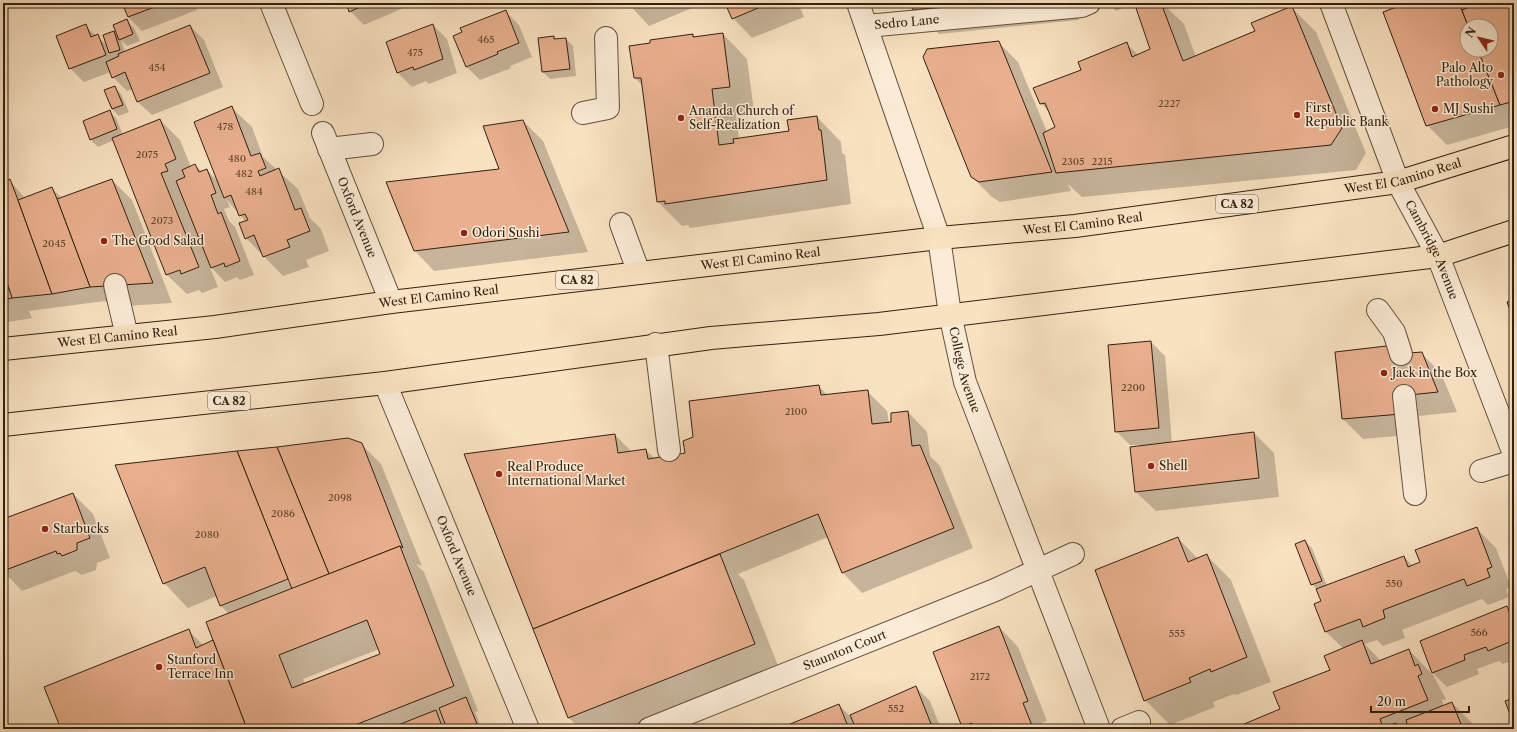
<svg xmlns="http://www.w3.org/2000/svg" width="1517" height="732" viewBox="0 0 1517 732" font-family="'Libre Caslon Text',serif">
	<rect width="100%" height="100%" fill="#f9e2c2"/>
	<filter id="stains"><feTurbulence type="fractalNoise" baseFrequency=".005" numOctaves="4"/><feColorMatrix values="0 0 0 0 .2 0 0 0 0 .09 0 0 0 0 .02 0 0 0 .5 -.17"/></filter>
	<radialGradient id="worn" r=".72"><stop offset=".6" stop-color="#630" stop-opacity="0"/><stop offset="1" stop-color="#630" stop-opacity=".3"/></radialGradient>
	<g fill="#0003" fill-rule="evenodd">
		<polygon points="123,3 194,3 197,10 142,31 128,17"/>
		<polygon points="347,3 415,3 364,25 350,11"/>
		<polygon points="628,3 704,3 649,26"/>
		<polygon points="726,3 798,3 804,17 752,38 733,18"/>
		<polygon points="911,3 1087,3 1076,7 1079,20 939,34 914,9"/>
		<polygon points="1109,3 1134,3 1116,11"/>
		<polygon points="1151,3 1162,3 1184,24 1196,57 1256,32 1291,7 1316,32 1366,153 1356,170 1082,197 1068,184 1071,191 1000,202 992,197 972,177 998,42 1018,62 1047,132 1056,127 1050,113 1041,103 1083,71 1127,44 1138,55 1152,50"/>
		<path d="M1410 3H1467L1471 7 1482 3H1514V126L1447 145 1427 125ZM1467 26H1491V50H1467Z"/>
		<polygon points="505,11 519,25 532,57 510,66 511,68 480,80 466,66"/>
		<polygon points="127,21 134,28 140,41 127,46 121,40 125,52 190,26 204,40 223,87 152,115 138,102 133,89 127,91 113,77 111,72 84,82 70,68 85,26 108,46 114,32 120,38"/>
		<polygon points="433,25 447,39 457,73 429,84 426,81 412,87 398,73 387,42"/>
		<polygon points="723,34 747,59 754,111 736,113 739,139 790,132 817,117 841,142 842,153 845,155 851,204 690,228 688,225 682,226 658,202 643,86 635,78 651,44 692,35 695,38"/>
		<polygon points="554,37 557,40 566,39 573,46 576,76 550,79 543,72 539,39"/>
		<polygon points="114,87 121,94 129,112 119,116 112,109"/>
		<polygon points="232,108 252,127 263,157 298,189 310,218 321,229 329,251 306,260 309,267 283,276 246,238 246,222 226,199 230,207 224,209 229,221 235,227 254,275 240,280 237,277 225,282 209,265 218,287 202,293 199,290 187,294 167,275 114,140 98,147 91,140 84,121 109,111 116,118 123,135 160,120 180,140 191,167 195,165 202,172 207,170 219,182"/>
		<polygon points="523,121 543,141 588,252 434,271 415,251 387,183 501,170"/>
		<polygon points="9,180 25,198 51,188 62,198 112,180 132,200 172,303 111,307 105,301 29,311 32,318 3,323 3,183"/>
		<polygon points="1151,342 1165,356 1172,443 1254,433 1274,453 1279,497 1156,511 1136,492 1139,445 1130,445 1116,431"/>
		<polygon points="1421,353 1441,373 1457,412 1419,416 1421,434 1363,439 1343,419 1403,355"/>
		<polygon points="819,386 828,396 867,391 887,411 889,423 893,423 908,412 927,432 930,456 940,466 973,548 862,593 843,573 828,537 738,574 744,580 779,668 626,729 580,729 569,718 534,628 615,435 632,452 646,450 655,459 686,454"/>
		<path d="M348 439 361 444 381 464 422 566 416 564 424 572 478 711 475 712 482 729H62L189 631 203 645 214 641 229 614 221 606 217 596 188 608 164 583 237 452ZM246 477H248L291 583 289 584ZM379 649 381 654 305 684 303 679Z"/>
		<polygon points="73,494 93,514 110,558 97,563 96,570 82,575 75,571 22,591 3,571 3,520"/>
		<polygon points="1476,528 1496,548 1511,587 1506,589 1509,597 1488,605 1482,599 1402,630 1405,638 1383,646 1377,640 1365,644 1381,661 1409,650 1433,675 1446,699 1442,700 1444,707 1452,703 1472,723 1474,729 1239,729 1281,710 1331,670 1344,649 1326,632 1315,604 1322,602 1317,590 1312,584 1305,541 1312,548 1327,586 1404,557 1413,566 1422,563"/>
		<polygon points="1178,538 1198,559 1206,555 1231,580 1271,682 1236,695 1234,694 1213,702 1215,707 1170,725 1145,700"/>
		<polygon points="1507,607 1514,614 1514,660 1503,664 1499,661 1477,669 1479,674 1447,687 1433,673 1421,642"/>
		<polygon points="999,627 1018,647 1047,721 1042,723 1045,729 965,729 963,727 934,652"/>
		<polygon points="916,687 930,701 941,729 781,729 839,705 850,716"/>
	</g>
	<g fill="#e9af8e" stroke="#32200f" fill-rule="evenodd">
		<polygon points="122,3 165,3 128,17"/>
		<polygon points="346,3 369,3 349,12"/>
		<polygon points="627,3 637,3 628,6"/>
		<polygon points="725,3 770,3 732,19"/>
		<polygon points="910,3 981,3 913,10"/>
		<polygon points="1148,3 1161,3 1183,61 1255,31 1251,23 1292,6 1342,128 1331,145 1056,173 1043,133 1055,127 1045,103 1040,104 1033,88 1081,70 1078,62 1127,42 1132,57 1150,49 1136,8"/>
		<polygon points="1407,3 1459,3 1468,26 1467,50 1478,50 1500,105 1426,126 1383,12"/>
		<polygon points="1479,3 1514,3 1514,101 1500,105 1478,50 1491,50 1491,26 1468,26 1462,10"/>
		<polygon points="506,10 519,43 497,52 498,54 466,67 453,36 462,32 460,28"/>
		<polygon points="127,19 133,34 119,40 113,25"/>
		<polygon points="86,24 91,37 98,34 106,55 69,69 56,36"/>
		<polygon points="433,24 443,59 414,70 413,67 397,73 386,42"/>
		<polygon points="190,25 210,73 137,102 125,72 112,78 106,62 119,56 118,54"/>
		<polygon points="114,31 120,50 109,53 103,35"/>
		<polygon points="723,33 730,87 712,89 719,145 734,143 733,139 789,131 787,120 817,116 819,130 821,130 827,180 665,204 665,201 657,202 641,78 634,78 629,46 650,43 650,40 693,34 693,37"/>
		<polygon points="554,36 554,39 566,38 570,69 542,72 538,38"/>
		<polygon points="999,41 1052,172 979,182 971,177 923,57 927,49"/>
		<polygon points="115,86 123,105 112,109 104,90"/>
		<polygon points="232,106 251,156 260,153 266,168 258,171 260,176 279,168 295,210 301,208 310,231 287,240 290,247 263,257 254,235 245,239 239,223 248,220 245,214 239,216 231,195 224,198 194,122"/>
		<polygon points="110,110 117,129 90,140 83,121"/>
		<polygon points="160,119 176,159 165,164 168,171 161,173 199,267 181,274 180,270 166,275 112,138"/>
		<polygon points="523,120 569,232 414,251 386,182 499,169 483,126"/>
		<polygon points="195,164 199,172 207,169 216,193 211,195 218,214 221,212 240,261 225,267 224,263 211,268 176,181 185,177 182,170"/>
		<polygon points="10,179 18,200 52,294 12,298 3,271 3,182"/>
		<polygon points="112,179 153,283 90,287 57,199"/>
		<polygon points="52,187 57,199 90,287 52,294 18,200"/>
		<polygon points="3,271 12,298 3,300"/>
		<polygon points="1514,299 1514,322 1507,302"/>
		<polygon points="1151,341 1159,428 1115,432 1108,345"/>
		<polygon points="1395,345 1396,354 1422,352 1438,392 1400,396 1401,414 1342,419 1335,352"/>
		<polygon points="819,385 821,395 868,390 872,424 891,422 891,413 908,411 912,446 920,445 954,528 842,573 818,514 533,629 464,454 615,434 618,453 646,449 648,459 685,453 683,441 693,437 689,401"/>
		<polygon points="1254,432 1259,478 1135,492 1130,447"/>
		<polygon points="348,438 362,443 403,548 400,546 329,574 277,447"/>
		<polygon points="277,447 329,574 292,589 237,451"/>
		<polygon points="237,451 288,579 220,606 205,567 163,584 115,465"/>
		<polygon points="73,493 90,538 77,543 77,550 62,556 60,553 57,554 56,551 3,571 3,519"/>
		<polygon points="1477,527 1492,567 1487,569 1490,577 1467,586 1464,579 1383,610 1385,618 1363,627 1360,619 1325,632 1314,604 1321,601 1316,589 1404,556 1408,567 1420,562 1415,550"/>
		<polygon points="1178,537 1188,562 1207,554 1247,657 1211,672 1210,669 1189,678 1191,682 1144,701 1095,570"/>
		<polygon points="1305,540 1322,581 1311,585 1295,544"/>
		<path d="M400 546 454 686 345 729H247L206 622ZM367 620 380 654 292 688 279 655Z"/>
		<polygon points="720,554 755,644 568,718 533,629"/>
		<polygon points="1507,606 1514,623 1514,640 1488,651 1486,647 1464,655 1465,660 1432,673 1420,641"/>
		<polygon points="999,626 1028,701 1023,703 1033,728 1031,729 974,729 972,723 962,727 933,652"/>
		<polygon points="189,629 196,648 213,640 247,729 61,729 44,687"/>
		<polygon points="1362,640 1371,664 1409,649 1415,666 1418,664 1422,674 1418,676 1428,700 1380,719 1383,728 1396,723 1398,729 1238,729 1237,727 1280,709 1273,692 1330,670 1324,656"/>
		<polygon points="916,686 933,729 856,729 850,715"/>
		<polygon points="466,697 479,729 447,729 439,708"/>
		<polygon points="1514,698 1514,725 1505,701"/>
		<polygon points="1452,702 1463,729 1409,729 1406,720"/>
		<polygon points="839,704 849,729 778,729"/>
		<polygon points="436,710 443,729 388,729"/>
	</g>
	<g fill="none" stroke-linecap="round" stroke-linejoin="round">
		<polyline stroke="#d1bb9e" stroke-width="22" stroke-dasharray="22 11" stroke-linecap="butt" points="1401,354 1404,396"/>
		<defs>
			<g id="minor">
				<polyline points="271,3 312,104"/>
				<path id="s1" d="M858 3 939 238 950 314 965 382 1099 729"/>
				<path id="s2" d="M1331 3 1398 182 1438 256 1514 454"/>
				<path id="s3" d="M867 26 1082 6 1089 3"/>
				<polyline points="583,113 608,108 606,38"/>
				<path id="s4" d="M323 133 391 302"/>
				<polyline points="329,149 372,144"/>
				<polyline points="621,224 639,273"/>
				<polyline points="115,285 127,336"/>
				<polyline points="1378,310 1394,332 1401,354"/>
				<polyline points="656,344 669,450"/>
				<path id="s5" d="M385 383 528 729"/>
				<polyline points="1404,396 1415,494"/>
				<polyline points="1481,471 1514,461"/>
				<path id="s6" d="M649 729 995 590 1073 554"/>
				<polyline points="1122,729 1139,722"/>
			</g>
			<g id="major">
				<path id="s7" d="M3 349 215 327 391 302 939 238 1075 226 1398 182 1514 146"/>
				<polyline points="3,425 385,383 711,338 879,324 1438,256 1514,231"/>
			</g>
		</defs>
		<use href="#minor" stroke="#64503c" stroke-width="24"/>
		<use href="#major" stroke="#32200f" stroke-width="24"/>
		<use href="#minor" stroke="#fbecd7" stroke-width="22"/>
		<use href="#major" stroke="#f9e2c2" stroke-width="22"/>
	</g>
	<g fill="#8f2418" stroke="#fbecd7" stroke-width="1.5">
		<circle cx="1501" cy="75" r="4"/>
		<circle cx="1435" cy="109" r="4"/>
		<circle cx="1297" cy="115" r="4"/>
		<circle cx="681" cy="118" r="4"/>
		<circle cx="464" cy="233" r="4"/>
		<circle cx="104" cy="241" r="4"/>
		<circle cx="1384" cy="373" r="4"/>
		<circle cx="1151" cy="466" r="4"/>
		<circle cx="499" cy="474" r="4"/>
		<circle cx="45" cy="529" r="4"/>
		<circle cx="159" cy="667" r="4"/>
	</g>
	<g text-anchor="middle" stroke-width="3" stroke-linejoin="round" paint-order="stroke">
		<g font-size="10" fill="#60442f">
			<text x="486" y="43">465</text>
			<text x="415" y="56">475</text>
			<text x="157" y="71">454</text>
			<text x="1169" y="107">2227</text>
			<text x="225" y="130">478</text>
			<text x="147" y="158">2075</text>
			<text x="237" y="162">480</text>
			<text x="1073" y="165">2305</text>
			<text x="1102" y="165">2215</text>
			<text x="244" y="177">482</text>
			<text x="254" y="195">484</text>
			<text x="162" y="224">2073</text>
			<text x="54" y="247">2045</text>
			<text x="1133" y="391">2200</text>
			<text x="796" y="415">2100</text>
			<text x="340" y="501">2098</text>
			<text x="283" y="517">2086</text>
			<text x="207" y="538">2080</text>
			<text x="1394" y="587">550</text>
			<text x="1479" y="636">566</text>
			<text x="1177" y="637">555</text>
			<text x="980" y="680">2172</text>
			<text x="896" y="712">552</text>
		</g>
		<g fill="#fbecd7" stroke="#6e5d4b" stroke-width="1">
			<rect x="1216" y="195" width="42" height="18" rx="3"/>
			<rect x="556" y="271" width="42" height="18" rx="3"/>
			<rect x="208" y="392" width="42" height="18" rx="3"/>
		</g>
		<g font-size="11" font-weight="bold" fill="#32200f">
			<text x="1237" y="208">CA 82</text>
			<text x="577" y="284">CA 82</text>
			<text x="229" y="405">CA 82</text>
		</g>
		<g font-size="12" fill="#32200f" stroke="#fbecd7">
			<text dy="4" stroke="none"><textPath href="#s3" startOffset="40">Sedro Lane</textPath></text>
			<text dy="4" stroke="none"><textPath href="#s7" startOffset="1411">West El Camino Real</textPath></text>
			<text dy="4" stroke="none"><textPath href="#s4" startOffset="91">Oxford Avenue</textPath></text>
			<text dy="4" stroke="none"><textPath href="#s7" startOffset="1087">West El Camino Real</textPath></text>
			<text dy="4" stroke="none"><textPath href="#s2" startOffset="267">Cambridge Avenue</textPath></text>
			<text dy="4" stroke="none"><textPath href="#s7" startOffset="763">West El Camino Real</textPath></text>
			<text dy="4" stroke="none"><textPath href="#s7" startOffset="439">West El Camino Real</textPath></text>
			<text dy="4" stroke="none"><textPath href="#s7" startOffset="115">West El Camino Real</textPath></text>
			<text dy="4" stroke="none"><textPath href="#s1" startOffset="383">College Avenue</textPath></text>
			<text dy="4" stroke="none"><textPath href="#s5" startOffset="187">Oxford Avenue</textPath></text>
			<text dy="4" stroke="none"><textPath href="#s6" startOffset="211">Staunton Court</textPath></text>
		</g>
		<g font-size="12" fill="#32200f" stroke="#fbecd7" text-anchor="start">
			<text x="1493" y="72" text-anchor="end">Palo Alto<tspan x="1493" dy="14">Pathology</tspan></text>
			<text x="1305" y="112">First<tspan x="1305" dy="14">Republic Bank</tspan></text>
			<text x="1443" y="113">MJ Sushi</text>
			<text x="689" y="115">Ananda Church of<tspan x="689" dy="14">Self-Realization</tspan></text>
			<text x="472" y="237">Odori Sushi</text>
			<text x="112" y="245">The Good Salad</text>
			<text x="1392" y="377">Jack in the Box</text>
			<text x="1159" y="470">Shell</text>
			<text x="507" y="471">Real Produce<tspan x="507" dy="14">International Market</tspan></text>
			<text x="53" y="533">Starbucks</text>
			<text x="167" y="664">Stanford<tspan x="167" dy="14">Terrace Inn</tspan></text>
		</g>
	</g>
	<rect width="1517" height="732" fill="none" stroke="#f9e2c2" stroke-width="16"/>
	<rect x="4" y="4" width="1509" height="724" fill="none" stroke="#32200f" stroke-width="2"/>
	<rect x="8" y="8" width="1501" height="716" fill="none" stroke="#32200f"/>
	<g transform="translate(1479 38) rotate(305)"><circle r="19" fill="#fbecd7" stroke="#ab9a87"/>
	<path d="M0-3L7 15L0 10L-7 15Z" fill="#8f2418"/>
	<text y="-6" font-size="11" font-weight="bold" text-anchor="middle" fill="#32200f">N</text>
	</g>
	<path d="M1371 706v6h98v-6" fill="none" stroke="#32200f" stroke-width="2"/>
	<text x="1377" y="706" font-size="12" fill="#32200f" stroke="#fbecd7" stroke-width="3" paint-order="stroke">20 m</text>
	<rect width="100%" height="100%" filter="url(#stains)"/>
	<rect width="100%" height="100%" fill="url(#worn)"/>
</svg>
